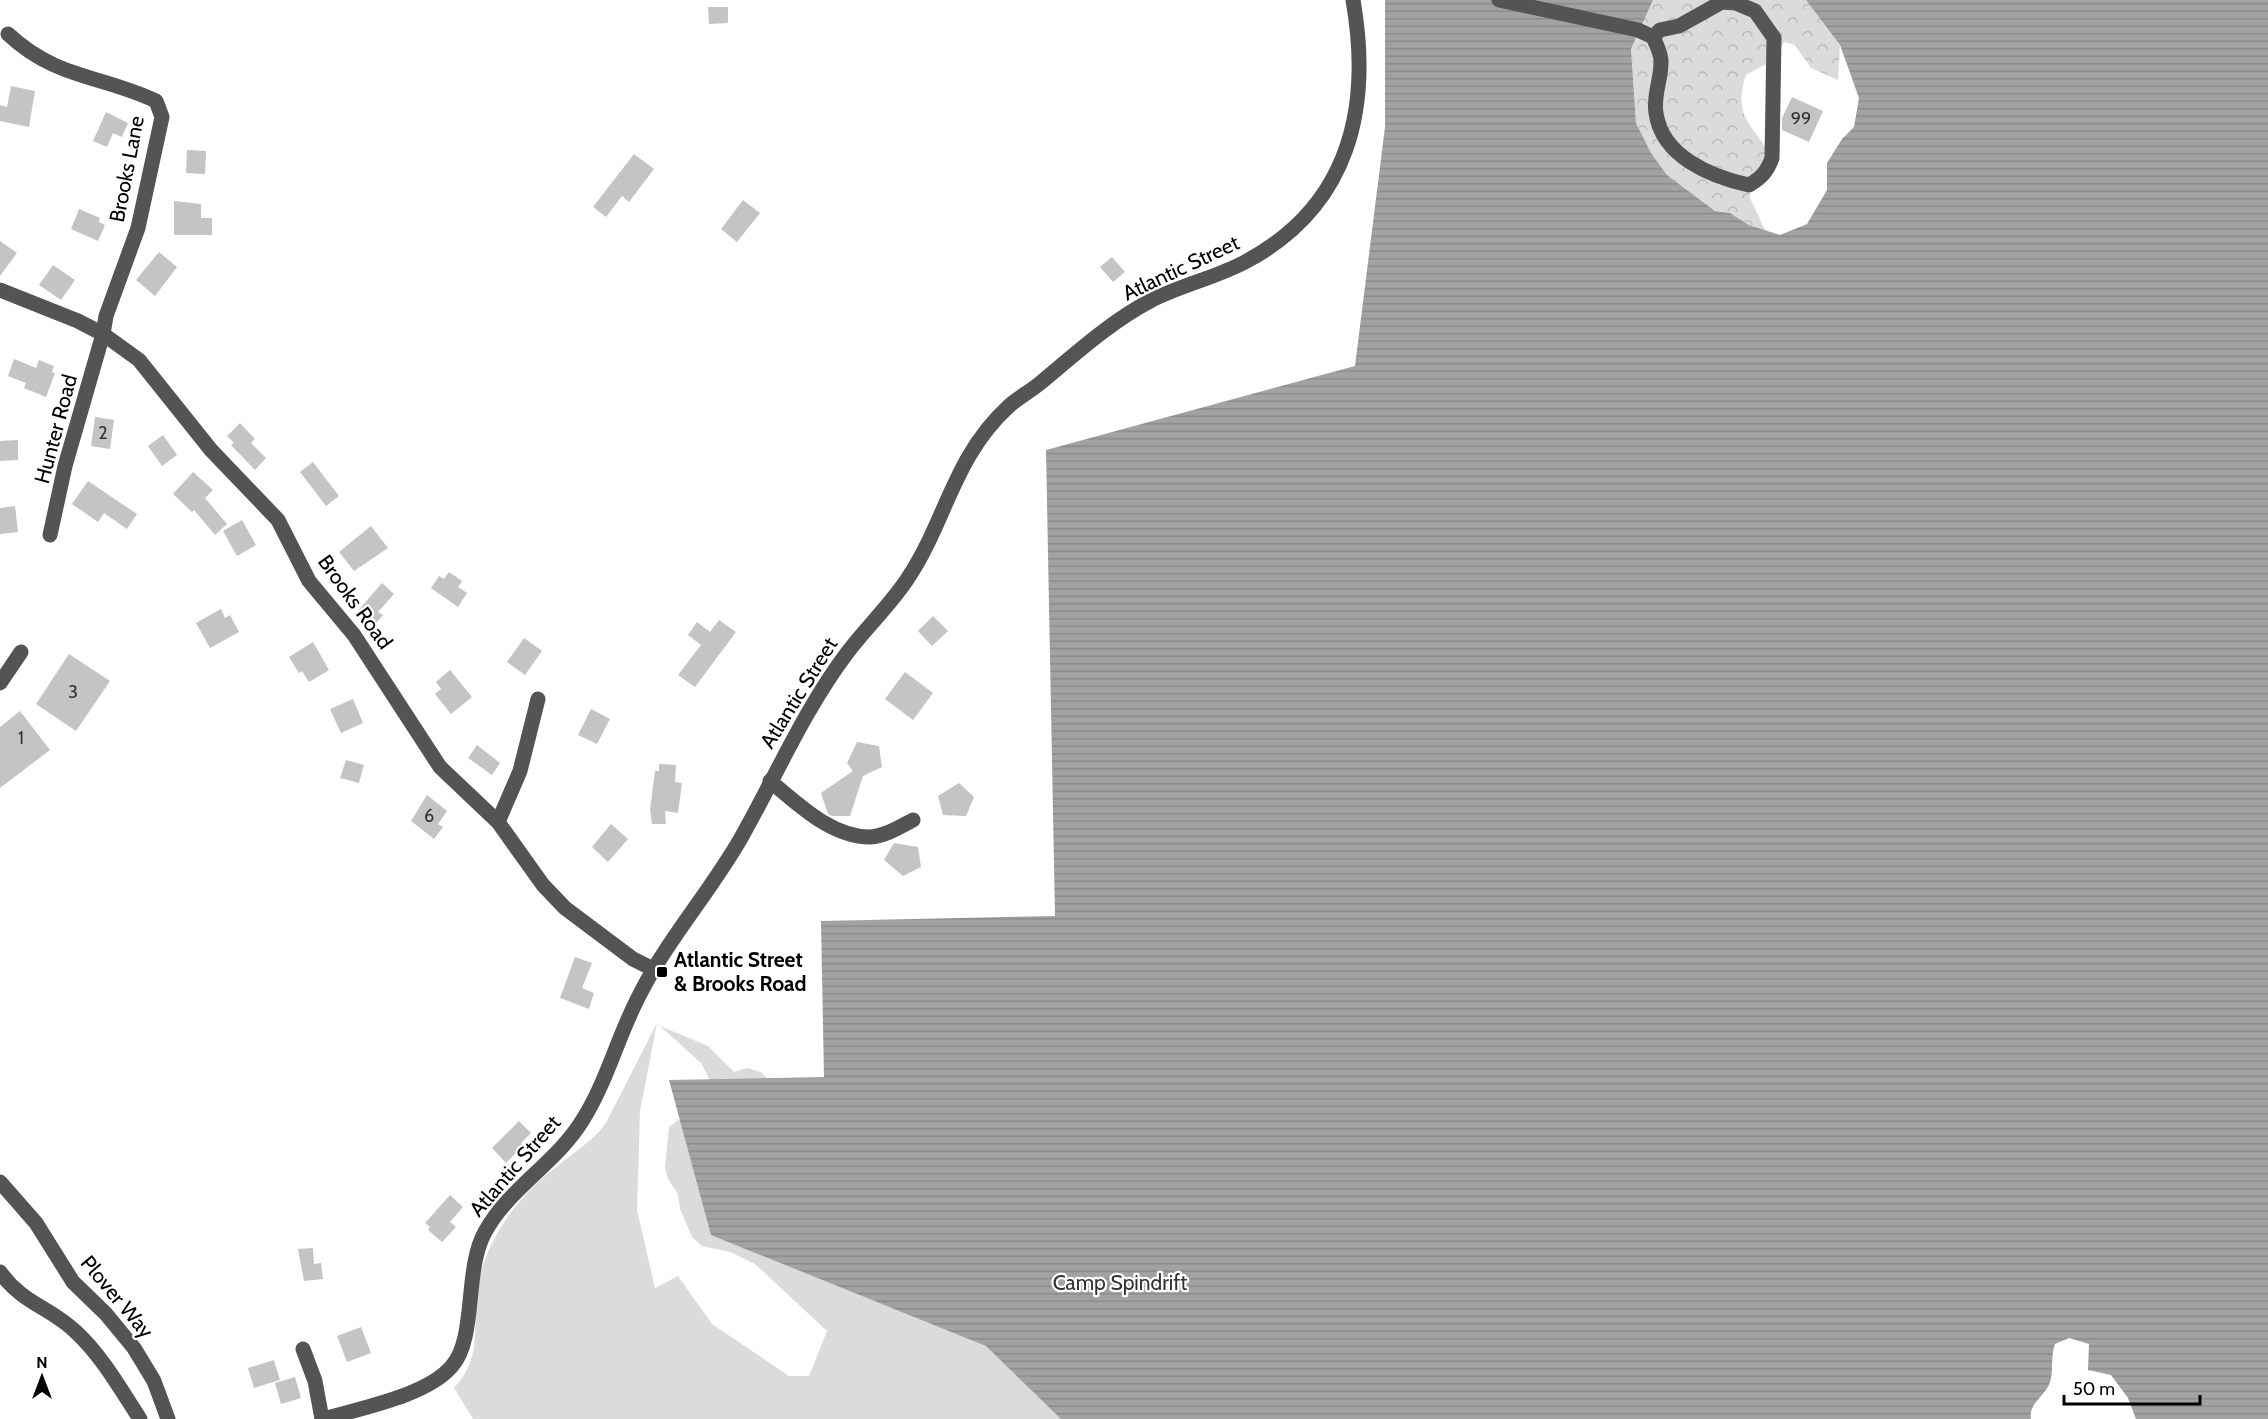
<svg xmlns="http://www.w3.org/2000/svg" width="2268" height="1419" viewBox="0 0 2268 1419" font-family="Cabin,sans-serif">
	<defs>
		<pattern id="forest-crowns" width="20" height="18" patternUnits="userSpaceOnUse" patternTransform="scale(1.5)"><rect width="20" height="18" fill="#dbdbdb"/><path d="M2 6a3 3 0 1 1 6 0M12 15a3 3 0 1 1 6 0" fill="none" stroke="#bababa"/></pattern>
		<pattern id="water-rules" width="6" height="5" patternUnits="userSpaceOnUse" patternTransform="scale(1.5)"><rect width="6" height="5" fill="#a2a2a2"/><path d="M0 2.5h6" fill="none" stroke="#8a8a8a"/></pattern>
	</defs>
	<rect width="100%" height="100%" fill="#fff"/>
	<path fill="url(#forest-crowns)" d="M1653 0H1806L1840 45 1838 80 1811 68 1795 45 1784 42 1775 59 1746 75C1732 118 1753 123 1772 158L1749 186 1750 198 1765 230 1749 225 1730 213 1715 211 1667 175 1651 153 1636 123 1631 49Z"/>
	<path fill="#dbdbdb" d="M657 1023 640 1111 637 1210 655 1288 678 1276 712 1324 789 1376H809L827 1331 755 1264 730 1252 702 1246 692 1237 680 1209 678 1194 668 1179 665 1167 669 1127 678 1120 690 1121 727 1112 701 1063 660 1026 708 1046 734 1072 747 1068 761 1072 834 1148 1486 1419H473L454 1388C486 1354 470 1320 479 1280 488 1238 518 1197 551 1171 570 1155 591 1143 606 1123Z"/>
	<path fill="url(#water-rules)" d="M1385 0H1653L1631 49 1636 123 1651 153 1667 175 1715 211 1730 213 1749 225 1780 235 1807 224 1827 190V163L1842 139 1854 127 1859 98 1840 45 1806 0H2268V1419H2136L2128 1398 2111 1375 2088 1370 2089 1344 2069 1338 2055 1344C2050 1358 2054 1371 2050 1382 2046 1396 2028 1403 2031 1419H1061L986 1346 711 1235 669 1080 824 1077 821 921 1055 916 1046 450 1355 366 1385 127Z"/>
	<g fill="#c4c4c4">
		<polygon points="708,7 728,7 728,23 709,24"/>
		<polygon points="11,86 35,91 29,127 0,121 0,105 7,107"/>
		<polygon points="1792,97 1823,111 1809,142 1782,130 1782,118"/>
		<polygon points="106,112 128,123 122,137 113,133 107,147 93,141"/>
		<polygon points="187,150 206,151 205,174 186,173"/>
		<polygon points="634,154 654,169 629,202 622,196 606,217 593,207"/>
		<polygon points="743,200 760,213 737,242 721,229"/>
		<polygon points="174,201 201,204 201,218 212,218 212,235 174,235"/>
		<polygon points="79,209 100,218 99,222 105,225 98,241 71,229"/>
		<polygon points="0,241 17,253 0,276"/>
		<polygon points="159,252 177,267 155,296 136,280"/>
		<polygon points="1112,257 1125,272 1113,282 1100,267"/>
		<polygon points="53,265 75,280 61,300 39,285"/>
		<polygon points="14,359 36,368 39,360 54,366 52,372 55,373 46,397 24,388 26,383 8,376"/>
		<polygon points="95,417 114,420 110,449 91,446"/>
		<polygon points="240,423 255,439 251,443 266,458 255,470 231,445 234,443 227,436"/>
		<polygon points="163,435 177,455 162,466 148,446"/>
		<polygon points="18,440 18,460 0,461 0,441"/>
		<polygon points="313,462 339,496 326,506 300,472"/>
		<polygon points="193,472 213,490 205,498 227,524 215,535 194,510 192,512 173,494"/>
		<polygon points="88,481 137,514 127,529 104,513 98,522 72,504"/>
		<polygon points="15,506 18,532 0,534 0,508"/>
		<polygon points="242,520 256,545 237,556 223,531"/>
		<polygon points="371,526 388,548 354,571 339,552"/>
		<polygon points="449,572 462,581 458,587 467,593 458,607 431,588 439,576 444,579"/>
		<polygon points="382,583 394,594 378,612 383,615 373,627 356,613"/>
		<polygon points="221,609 225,618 230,615 239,632 210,648 196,623"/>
		<polygon points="933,616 948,631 932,646 918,631"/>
		<polygon points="719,620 736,632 695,687 678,675 701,645 688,635 697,622 710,632"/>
		<polygon points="524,638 542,651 525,675 507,662"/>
		<polygon points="313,642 329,670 309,682 302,671 299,673 289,657"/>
		<polygon points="69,654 110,681 76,731 36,704"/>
		<polygon points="450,670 472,697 451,714 435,694 441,689 436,682"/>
		<polygon points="905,672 933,693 913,720 885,699"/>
		<polygon points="353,699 363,723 341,733 330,709"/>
		<polygon points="591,709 610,719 597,744 578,735"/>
		<polygon points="20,711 50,750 0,788 0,727"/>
		<polygon points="857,742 879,746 882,767 863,776 850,816 832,816 828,814 821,793 853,771 847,763"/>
		<polygon points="477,745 500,763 492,775 468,758"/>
		<polygon points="346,760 364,765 359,783 340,778"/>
		<polygon points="659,764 676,765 675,782 682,783 678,813 665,811 666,824 652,824 650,810 655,771 659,771"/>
		<polygon points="959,783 974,797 966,816 943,815 938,796"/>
		<polygon points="427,795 447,811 438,824 443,827 434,839 411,821"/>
		<polygon points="611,824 628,839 608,862 592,847"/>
		<polygon points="894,843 918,847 921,867 903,876 884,860"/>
		<polygon points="575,957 592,963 582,988 594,993 589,1009 560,998"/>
		<polygon points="519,1121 531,1133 521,1143 524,1145 506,1163 492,1148"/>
		<polygon points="450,1195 463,1207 450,1222 456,1227 442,1242 428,1230 430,1227 425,1223"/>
		<polygon points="313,1248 314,1264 321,1263 323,1279 304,1281 298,1249"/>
		<polygon points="361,1327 371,1353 347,1362 337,1336"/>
		<polygon points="274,1360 280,1380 254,1388 248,1368"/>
		<polygon points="295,1377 301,1398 281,1404 275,1383"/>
	</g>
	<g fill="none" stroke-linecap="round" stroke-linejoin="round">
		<g stroke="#545454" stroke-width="15">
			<path d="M1499 0 1638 30 1653 37C1656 44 1662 55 1661 63 1661 80 1653 96 1656 113 1662 157 1712 177 1749 185 1761 178 1767 172 1772 158L1774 38 1755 11 1736 3 1722 2 1679 26 1660 30 1653 37"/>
			<path d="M8 34C56 79 101 75 156 101L162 117 138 228 106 316 103 334 65 466 50 535"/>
			<polyline points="0,290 78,321 103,334 139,360 211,450 278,520 309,581 354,635 440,767 498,822 543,885 565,908 633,959 653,969"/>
			<polyline points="0,683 21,652"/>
			<path d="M770 781C798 804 831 837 870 837 885 836 900 827 913 820"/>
			<polyline points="498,822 520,771 538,699"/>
			<polyline points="0,1182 36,1223 73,1282 106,1314 134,1348 154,1381 168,1419"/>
			<path d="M0 1272C23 1304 50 1307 76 1332 102 1356 121 1390 140 1419"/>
			<polyline points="303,1349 315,1381 322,1419"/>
			<path d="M324 1419C360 1408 427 1396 452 1366 477 1337 464 1269 485 1232 509 1188 556 1163 582 1121 607 1082 618 1035 640 994 668 939 710 892 741 838 776 776 804 710 847 653 866 628 889 606 906 581 946 523 952 458 1009 406 1018 398 1029 392 1039 384 1074 355 1110 322 1150 301 1181 285 1215 278 1245 262 1349 207 1372 109 1353 0"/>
		</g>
	</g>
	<rect fill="#000" stroke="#fff" stroke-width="2" x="656" y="966" width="12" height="12" rx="3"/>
	<g text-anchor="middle" stroke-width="4.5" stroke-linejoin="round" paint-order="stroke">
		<g font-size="18" fill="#313131">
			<text x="1801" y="125">99</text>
			<text x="103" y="439">2</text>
			<text x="73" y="698">3</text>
			<text x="21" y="744">1</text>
			<text x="429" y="822">6</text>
		</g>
		<g font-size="21" fill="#000" stroke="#fff">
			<text transform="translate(127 169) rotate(-79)" y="7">Brooks Lane</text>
			<text transform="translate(1181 268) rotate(-25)" y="7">Atlantic Street</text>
			<text transform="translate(56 429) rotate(-75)" y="7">Hunter Road</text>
			<text transform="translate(355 602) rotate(54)" y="7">Brooks Road</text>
			<text transform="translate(799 693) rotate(-58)" y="7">Atlantic Street</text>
			<text transform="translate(515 1166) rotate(-49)" y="7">Atlantic Street</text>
			<text transform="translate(117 1297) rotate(50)" y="7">Plover Way</text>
		</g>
		<g font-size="21" font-weight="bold" fill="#000" stroke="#fff" text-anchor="start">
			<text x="674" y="967">Atlantic Street<tspan x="674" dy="24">&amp; Brooks Road</tspan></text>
		</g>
		<g font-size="21" fill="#323232" stroke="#fff">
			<text x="1120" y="1290">Camp Spindrift</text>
		</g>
	</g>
	<g transform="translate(42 1377)" stroke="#ffffff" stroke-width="4.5" paint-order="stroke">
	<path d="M0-4.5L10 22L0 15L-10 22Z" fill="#000000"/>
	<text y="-9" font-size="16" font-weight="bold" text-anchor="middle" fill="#000000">N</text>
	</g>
	<path d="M2064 1395v9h136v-9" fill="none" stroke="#000000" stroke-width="3"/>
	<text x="2073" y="1395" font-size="18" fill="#000000" stroke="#ffffff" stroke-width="4.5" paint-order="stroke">50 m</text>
</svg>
